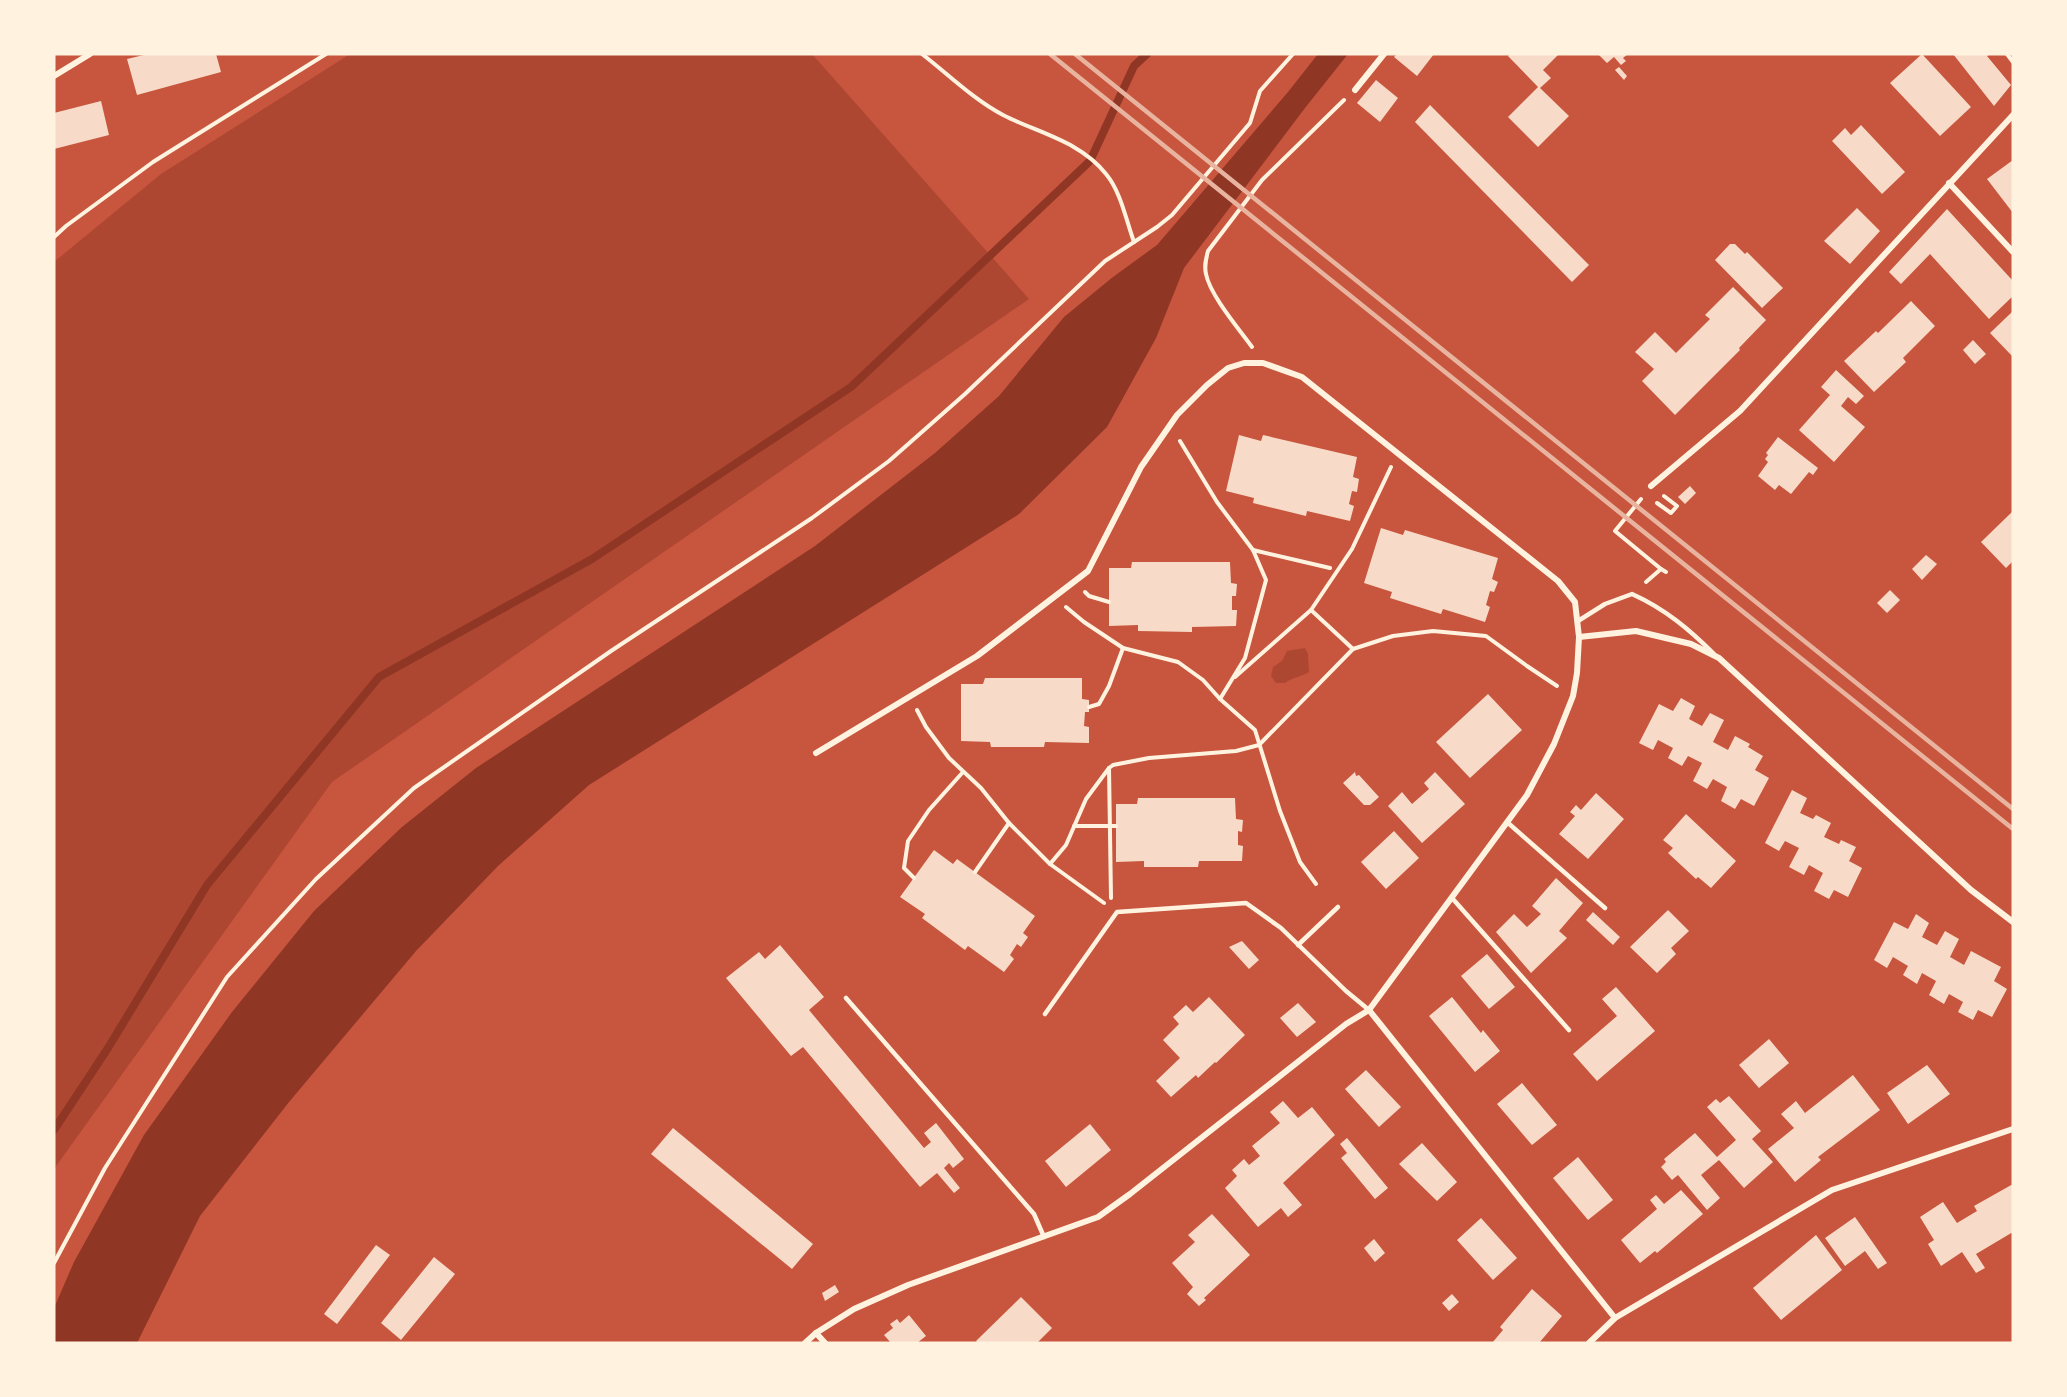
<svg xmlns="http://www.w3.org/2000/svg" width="2067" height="1397" viewBox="0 0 2067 1397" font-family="'Exo 2',sans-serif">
	<rect width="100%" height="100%" fill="#c8553d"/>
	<g fill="#ae4732">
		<polygon points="350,54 812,54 1029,299 332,782 54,1169 54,262 161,174"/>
		<path d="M1305 648 1308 654 1309 672C1301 677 1293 677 1285 683H1276L1271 676 1273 667 1282 661 1287 651Z"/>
	</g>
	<polygon fill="#8f3625" points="1318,54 1348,54 1305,108 1184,268 1156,338 1107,427 1019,514 589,785 498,866 416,951 289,1102 200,1216 137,1343 54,1343 54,1308 74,1262 144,1135 232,1012 314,911 402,827 476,768 815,546 935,453 999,396 1064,317 1113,277 1157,245 1288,92"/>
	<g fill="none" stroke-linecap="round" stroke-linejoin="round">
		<polyline stroke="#8f3625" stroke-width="8" points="54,1130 108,1048 207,885 379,677 592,559 851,387 1090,161 1134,66 1147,54"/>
	</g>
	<g fill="#f7dbc8">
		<polygon points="148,54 216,54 221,72 137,95 127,59"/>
		<polygon points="1397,54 1434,54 1417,76 1394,57"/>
		<polygon points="1510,54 1559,54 1543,70 1551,78 1540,88 1569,116 1538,147 1508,117 1538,87 1508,56"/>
		<polygon points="1598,54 1628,54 1623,58 1626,61 1621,65 1614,57 1607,63"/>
		<polygon points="1922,54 1971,107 1940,136 1890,83"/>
		<polygon points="1953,54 1990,54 1987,56 2011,85 1994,106"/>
		<polygon points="1619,67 1627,76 1624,80 1615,70"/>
		<polygon points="1376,80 1398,98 1380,122 1357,103"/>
		<polygon points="101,101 109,135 54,149 54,113"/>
		<polygon points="1430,105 1589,265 1572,282 1415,122"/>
		<polygon points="1861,125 1905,172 1882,194 1832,141 1845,128 1851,135"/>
		<polygon points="2013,160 2013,213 1987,179"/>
		<polygon points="1857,208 1880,231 1850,264 1824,241"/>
		<polygon points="1947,209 2013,281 2013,296 1989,319 1930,254 1901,284 1889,272"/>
		<polygon points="1730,244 1735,244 1745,254 1747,252 1783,288 1762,308 1715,260"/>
		<polygon points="1733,287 1766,320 1739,348 1740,350 1675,415 1642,381 1654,369 1635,352 1655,332 1676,353 1710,319 1705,315"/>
		<polygon points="1911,301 1935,326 1903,358 1906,362 1874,392 1844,361 1876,331 1878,333"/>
		<polygon points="2013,311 2013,357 1990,333"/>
		<polygon points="1973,340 1986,354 1975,364 1963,350"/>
		<polygon points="1836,370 1864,396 1856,404 1848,397 1841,406 1865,427 1834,462 1799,430 1830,395 1821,387"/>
		<polygon points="1239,435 1261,441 1263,435 1357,457 1353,477 1359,479 1357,492 1352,491 1349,504 1354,506 1350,521 1307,511 1306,516 1253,503 1254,498 1226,491"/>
		<polygon points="1778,437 1818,468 1813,475 1809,472 1791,494 1779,485 1775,490 1758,476 1768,462 1765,459 1768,455 1766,453"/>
		<polygon points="1690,486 1696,493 1685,504 1678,497"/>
		<polygon points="2013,511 2013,561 2006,568 1981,542"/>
		<polygon points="1381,528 1403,535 1405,530 1498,558 1492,579 1498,582 1494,592 1490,591 1486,605 1490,607 1485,622 1443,609 1441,614 1390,598 1392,592 1364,583"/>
		<polygon points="1926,555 1937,564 1922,580 1912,569"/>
		<polygon points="1132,562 1230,562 1231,583 1237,584 1236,596 1232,596 1232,610 1237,610 1236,626 1192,627 1192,632 1138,631 1138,625 1109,626 1109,568 1131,568"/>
		<polygon points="1890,590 1900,600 1887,613 1877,603"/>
		<polygon points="985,678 1082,678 1082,699 1089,700 1089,712 1085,712 1084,726 1089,727 1089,743 1045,742 1044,747 991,747 990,742 961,741 961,684 983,684"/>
		<polygon points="1488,694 1522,730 1470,778 1436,742"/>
		<polygon points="1681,698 1695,706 1689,719 1702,726 1710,713 1724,720 1713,742 1728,750 1735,736 1750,744 1748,747 1763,756 1755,770 1769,778 1754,806 1741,799 1735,809 1721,801 1727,787 1713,779 1707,789 1693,781 1702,763 1688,756 1682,766 1668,758 1673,748 1658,740 1653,750 1639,743 1659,704 1673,711"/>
		<polygon points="1355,772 1356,776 1359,775 1379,797 1370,805 1364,805 1343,783"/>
		<polygon points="1435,772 1465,804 1422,843 1388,806 1402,792 1412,804 1429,789 1424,783"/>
		<polygon points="1792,790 1807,798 1800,813 1813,819 1816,815 1831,823 1824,837 1839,844 1841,840 1856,847 1849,861 1862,868 1848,897 1834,890 1829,899 1814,891 1823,873 1809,865 1804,875 1789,867 1799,848 1785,841 1779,851 1765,843"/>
		<polygon points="1596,793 1624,819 1588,859 1559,834 1575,816 1570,812 1576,805 1581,810"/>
		<polygon points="1138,798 1235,798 1236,819 1243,820 1242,832 1238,831 1238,845 1243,846 1242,861 1199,861 1198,867 1144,867 1144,861 1116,862 1116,804 1137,804"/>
		<polygon points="1686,814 1736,861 1711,888 1698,877 1696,879 1668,853 1673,848 1663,840"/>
		<polygon points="1394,831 1419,858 1386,889 1361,862"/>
		<polygon points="934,850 953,864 957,859 1035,916 1023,933 1028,937 1021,947 1017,944 1010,955 1014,959 1004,972 968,946 965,950 922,918 925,914 900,897"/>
		<polygon points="1556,878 1583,903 1559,931 1567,938 1531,973 1496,932 1514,914 1527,927 1541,914 1532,906"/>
		<polygon points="1668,910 1689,931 1671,948 1676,954 1657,973 1630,947"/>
		<polygon points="1593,912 1620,937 1613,945 1586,920"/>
		<polygon points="1916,914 1929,923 1922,937 1937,945 1945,931 1959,939 1950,957 1964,965 1971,951 2001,967 1994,981 2007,989 1992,1017 1978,1010 1973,1020 1958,1012 1963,1002 1949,994 1944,1004 1929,995 1936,981 1922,973 1917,984 1903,975 1908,966 1893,957 1887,968 1874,960 1894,922 1908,929"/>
		<polygon points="1242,941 1259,960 1249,969 1229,947"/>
		<polygon points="780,945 824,997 809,1010 924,1148 931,1142 924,1133 936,1123 964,1159 953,1168 949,1163 944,1168 960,1188 954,1193 937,1173 920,1187 803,1047 791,1056 726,978 759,952 765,959"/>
		<polygon points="1487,954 1515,987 1489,1009 1461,976"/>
		<polygon points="1616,987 1655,1031 1597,1081 1573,1054 1617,1016 1602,999"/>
		<polygon points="1209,997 1245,1035 1216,1063 1215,1062 1198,1078 1196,1075 1171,1097 1156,1081 1180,1058 1163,1040 1179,1024 1173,1017 1186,1005 1193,1012"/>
		<polygon points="1452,997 1481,1033 1483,1030 1500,1051 1475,1072 1429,1016"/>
		<polygon points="1298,1003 1316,1022 1297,1037 1280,1018"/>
		<polygon points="1769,1039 1789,1063 1759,1088 1739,1065"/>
		<polygon points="1927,1065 1950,1094 1908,1124 1887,1093"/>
		<polygon points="1366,1070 1401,1107 1379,1127 1345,1089"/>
		<polygon points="1853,1075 1880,1110 1818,1157 1821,1160 1795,1182 1768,1149 1794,1128 1781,1114 1796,1101 1805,1113"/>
		<polygon points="1522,1083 1557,1125 1532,1145 1497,1104"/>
		<polygon points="1729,1096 1761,1131 1752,1139 1773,1162 1744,1188 1719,1160 1701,1175 1720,1198 1707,1210 1678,1175 1672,1180 1661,1167 1666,1162 1664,1159 1695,1133 1717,1157 1736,1140 1707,1107 1716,1099 1720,1103"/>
		<polygon points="1283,1101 1298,1118 1312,1107 1335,1135 1283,1183 1302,1205 1288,1217 1281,1208 1258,1227 1225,1188 1237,1176 1232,1170 1244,1159 1249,1165 1260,1156 1252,1146 1280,1123 1270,1112"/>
		<polygon points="1090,1124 1111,1150 1066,1187 1045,1161"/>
		<polygon points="673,1128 813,1244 792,1269 651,1154"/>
		<polygon points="1347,1138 1388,1188 1375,1199 1341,1158 1347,1153 1340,1144"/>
		<polygon points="1422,1143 1457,1182 1437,1201 1399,1164"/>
		<polygon points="1578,1157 1613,1200 1588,1220 1553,1178"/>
		<polygon points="2013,1184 2013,1232 1976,1254 1985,1268 1976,1273 1962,1252 1941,1266 1928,1244 1934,1240 1920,1217 1943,1202 1957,1223 1977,1211 1974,1206"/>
		<polygon points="1681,1190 1703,1214 1657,1253 1655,1251 1640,1263 1621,1240 1657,1209 1650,1200 1656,1195 1664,1204"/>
		<polygon points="1212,1214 1250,1255 1204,1298 1206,1300 1199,1306 1187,1294 1193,1287 1172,1263 1195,1242 1188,1235"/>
		<polygon points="1855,1217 1887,1263 1878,1269 1865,1251 1845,1266 1825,1238"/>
		<polygon points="1481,1218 1517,1258 1493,1280 1457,1240"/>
		<polygon points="1816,1235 1842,1270 1781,1320 1753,1288"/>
		<polygon points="1374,1239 1385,1253 1375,1262 1364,1248"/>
		<polygon points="376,1245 390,1255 337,1324 324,1314"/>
		<polygon points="434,1257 455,1274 401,1340 381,1323"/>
		<polygon points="835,1285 839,1292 825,1301 822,1293"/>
		<polygon points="1532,1289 1562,1316 1539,1343 1492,1343 1503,1330 1500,1327"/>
		<polygon points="1452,1294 1459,1302 1449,1311 1442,1303"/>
		<polygon points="1021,1297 1052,1328 1037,1343 978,1343 976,1341"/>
		<polygon points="909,1315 926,1336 917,1343 891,1343 884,1335 893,1328 890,1324 897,1319 900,1323"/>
	</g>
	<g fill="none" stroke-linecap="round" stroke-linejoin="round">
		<g stroke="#fff3e0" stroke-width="4">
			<path d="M922 54C949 75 973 99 1003 115 1038 133 1080 141 1106 174 1121 192 1126 220 1134 242"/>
			<polyline points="2007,54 2013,62"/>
			<polyline points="54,237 66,226 153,162 326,54"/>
			<path d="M1252 347C1239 329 1210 295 1206 274 1204 265 1206 259 1208 251L1262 180 1344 100"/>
			<polyline points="1180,441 1217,502 1253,550 1266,580 1245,658 1220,699"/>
			<polyline points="1641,499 1615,531 1661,569"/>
			<polyline points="1657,503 1671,513 1677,506 1664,496"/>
			<polyline points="1253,550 1330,568"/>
			<polyline points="1646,582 1661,569 1666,572"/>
			<polyline points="1085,592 1089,596 1109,602"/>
			<polyline points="1066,607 1084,622 1123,648 1178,662 1203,680 1220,699 1255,730 1280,811 1300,862 1316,884"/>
			<polyline points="1311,610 1352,549 1391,467"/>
			<polyline points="1235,677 1311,610 1353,649"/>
			<polyline points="1089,707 1099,704 1109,686 1123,648"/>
			<polyline points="917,710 926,727 949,758 981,788 1009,823 1050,864 1104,903"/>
			<polyline points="1109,768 1111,898"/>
			<polyline points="1074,826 1116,826"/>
			<polyline points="1050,864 1066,845 1086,799 1109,768 1113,765 1149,758 1236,751 1259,745 1353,649 1393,636 1433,631 1486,636 1527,666 1557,686"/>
			<polyline points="975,872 1009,823"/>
			<polyline points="914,878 904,868 908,841 929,810 963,772"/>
			<polyline points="54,1263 105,1168 227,977 316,879 414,788 611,651 812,518 889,461 965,394 1105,261 1157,227 1172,215 1250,123 1260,91 1293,54"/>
		</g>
		<g stroke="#fff3e0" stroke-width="4.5">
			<path d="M1578 621 1605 604 1632 594C1665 609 1689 629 1714 654"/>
			<polyline points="1507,822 1605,908"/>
			<polyline points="1452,898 1569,1030"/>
			<polyline points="1298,945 1338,907"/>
			<polyline points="846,998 1034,1214 1044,1237"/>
			<polyline points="1045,1014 1117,912 1246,903 1281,928 1346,991 1369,1010"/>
		</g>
		<g stroke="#fff3e0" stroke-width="6">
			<polyline points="54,76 90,54"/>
			<polyline points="1355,90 1384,54"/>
			<polyline points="1949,183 2013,252"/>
			<polyline points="1651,486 1740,411 2013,115"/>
			<polyline points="1579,637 1636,631 1691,644 1719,658 1971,890 2013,922"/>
			<polyline points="1369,1010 1615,1318"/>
			<polyline points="816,1333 825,1343"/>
			<polyline points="805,1343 816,1333 854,1309 908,1285 1098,1217 1130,1194 1346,1024 1369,1010 1527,795 1554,744 1573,696 1577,673 1579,637 1575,602 1558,581 1302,377 1263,363 1244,363 1228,368 1207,385 1177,415 1141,467 1088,571 977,656 816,753"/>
			<polyline points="1589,1343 1615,1318 1832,1190 2013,1129"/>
		</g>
		<g stroke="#e9b49f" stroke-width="4.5">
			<polyline points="1050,54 2013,829"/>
			<polyline points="1075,54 2013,809"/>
		</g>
	</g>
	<rect width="2067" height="1397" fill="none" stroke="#fff3e0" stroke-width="111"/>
</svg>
